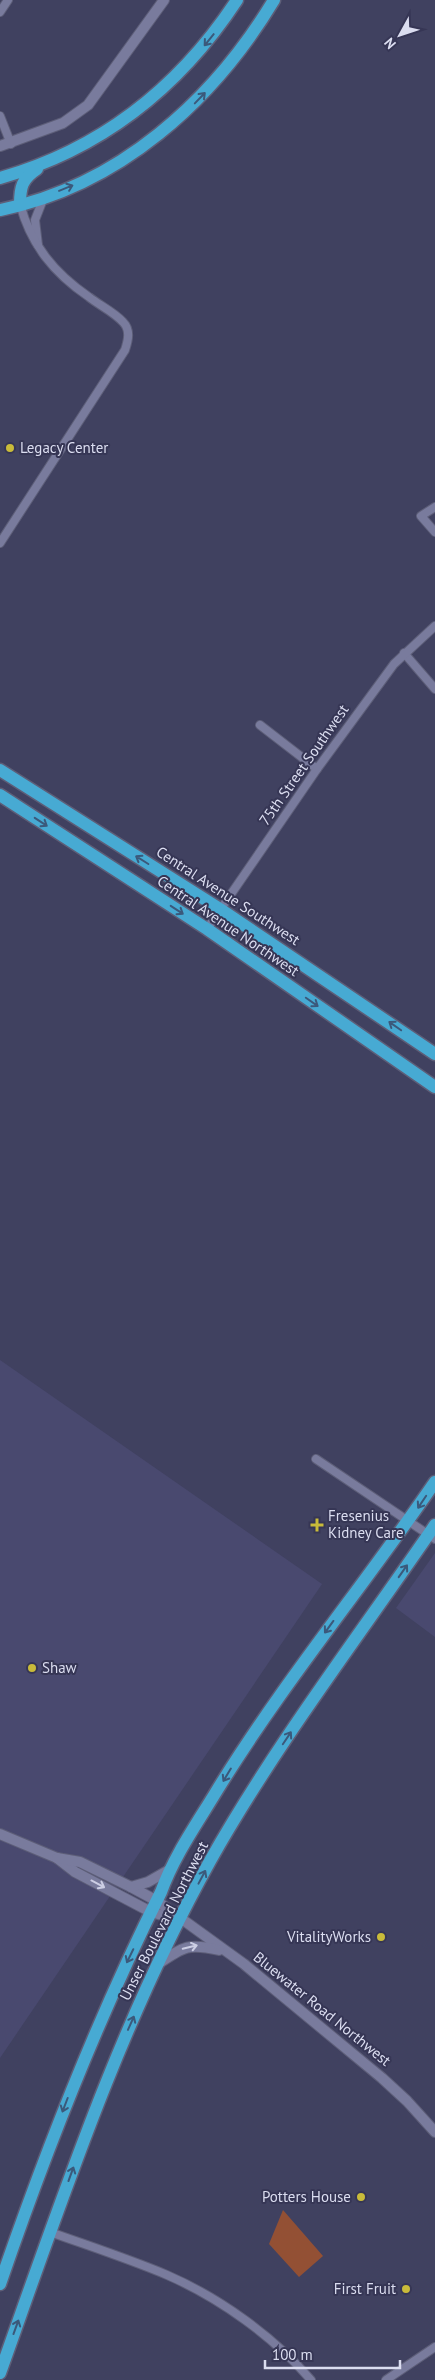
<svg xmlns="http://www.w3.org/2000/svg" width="435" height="2380" viewBox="0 0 435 2380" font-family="'PT Sans',sans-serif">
	<rect width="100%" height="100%" fill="#404160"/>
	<g fill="#49496f">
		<polygon points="0,1360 322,1584 0,2058"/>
		<polygon points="435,1553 435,1637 396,1608"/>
	</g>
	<polygon fill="#935034" points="283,2210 323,2256 299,2277 269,2244"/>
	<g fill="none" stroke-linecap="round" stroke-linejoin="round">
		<defs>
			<g id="minor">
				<polyline points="0,12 8,0"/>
				<polyline points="0,116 11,144"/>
				<polyline points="38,245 35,220 44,197"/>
				<polyline points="435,507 421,516 435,532"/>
				<path d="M0 543 125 350C128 341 131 330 123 322 114 312 99 305 89 297 54 273 31 245 20 204"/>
				<polyline points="404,653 435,689"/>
				<polyline points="260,725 317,769"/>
				<polyline points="207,929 317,769 394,664 435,626"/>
				<polyline points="316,1459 435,1539"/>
				<path d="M50 2232C89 2246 129 2259 167 2275 220 2298 274 2337 311 2380"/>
				<polyline points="386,2380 435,2347"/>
			</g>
			<g id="tertiary">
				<polyline points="0,146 63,123 88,105 164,0"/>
				<polyline points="0,1834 57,1858 75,1872 151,1912 176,1919"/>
				<polyline points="57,1858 80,1862 131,1887 157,1901 244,1964 382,2078 407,2101 435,2132"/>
				<polyline points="131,1887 148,1882 169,1870"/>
				<path d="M158 1964C184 1946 189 1943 219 1950"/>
			</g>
			<g id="primary">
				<path d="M0 178C102 149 179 88 237 0"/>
				<path d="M20 204C20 187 22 179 37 169"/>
				<path d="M0 210C119 186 213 101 274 0"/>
				<polyline points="0,770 220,909 435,1054"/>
				<polyline points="0,795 207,929 435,1087"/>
				<path d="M0 2284C46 2150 97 2019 161 1892 174 1856 196 1825 216 1792 282 1684 363 1587 435 1482"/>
				<path d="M0 2373C62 2199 120 2023 210 1861 276 1744 359 1636 435 1525"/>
			</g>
		</defs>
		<use href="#minor" stroke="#5d5e78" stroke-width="10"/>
		<use href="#tertiary" stroke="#5d5e78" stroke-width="12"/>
		<use href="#primary" stroke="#5d5e78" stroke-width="15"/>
		<use href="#minor" stroke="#797b9d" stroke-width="8"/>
		<use href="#tertiary" stroke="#797b9d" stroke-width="10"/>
		<use href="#primary" stroke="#47aad3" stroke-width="12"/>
	</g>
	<defs><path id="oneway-shaft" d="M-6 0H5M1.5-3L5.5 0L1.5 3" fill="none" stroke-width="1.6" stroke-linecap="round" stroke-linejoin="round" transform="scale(1.25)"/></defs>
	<g stroke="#3b597b">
		<use href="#oneway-shaft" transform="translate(209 40) rotate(129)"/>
		<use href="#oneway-shaft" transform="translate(200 98) rotate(-46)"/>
		<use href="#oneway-shaft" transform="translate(66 188) rotate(-22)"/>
		<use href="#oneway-shaft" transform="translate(41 822) rotate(33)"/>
		<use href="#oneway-shaft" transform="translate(142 860) rotate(-148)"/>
		<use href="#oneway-shaft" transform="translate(177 910) rotate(33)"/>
		<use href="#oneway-shaft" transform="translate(312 1002) rotate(35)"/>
		<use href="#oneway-shaft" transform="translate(395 1026) rotate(-145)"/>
		<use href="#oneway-shaft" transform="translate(422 1502) rotate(124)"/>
		<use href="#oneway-shaft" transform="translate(403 1571) rotate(-55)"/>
		<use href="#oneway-shaft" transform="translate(329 1627) rotate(126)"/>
		<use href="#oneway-shaft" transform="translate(287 1738) rotate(-56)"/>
		<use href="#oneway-shaft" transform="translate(227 1775) rotate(121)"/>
		<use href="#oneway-shaft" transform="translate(202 1877) rotate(-62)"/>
		<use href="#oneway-shaft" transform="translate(130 1956) rotate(116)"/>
		<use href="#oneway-shaft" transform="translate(131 2023) rotate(-66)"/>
		<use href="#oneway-shaft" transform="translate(65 2105) rotate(111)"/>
		<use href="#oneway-shaft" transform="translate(71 2174) rotate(-70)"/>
		<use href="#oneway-shaft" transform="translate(16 2327) rotate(-70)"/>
	</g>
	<g stroke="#cccee4">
		<use href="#oneway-shaft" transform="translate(98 1884) rotate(28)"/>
		<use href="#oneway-shaft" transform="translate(190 1947) rotate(-13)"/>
	</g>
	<g fill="#c9bb3a" stroke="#363655" stroke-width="2">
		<circle cx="10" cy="448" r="5"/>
		<path d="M314.5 1517.5h5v5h5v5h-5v5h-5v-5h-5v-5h5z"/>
		<circle cx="32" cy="1668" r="5"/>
		<circle cx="381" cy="1937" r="5"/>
		<circle cx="361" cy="2197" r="5"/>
		<circle cx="406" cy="2289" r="5"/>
	</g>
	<g text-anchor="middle" stroke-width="4" stroke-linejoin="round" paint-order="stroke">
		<g font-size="15" fill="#dbddf0" stroke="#363655" text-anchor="start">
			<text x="20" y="453">Legacy Center</text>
			<text x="328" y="1521">Fresenius<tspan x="328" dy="17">Kidney Care</tspan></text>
			<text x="42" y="1673">Shaw</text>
			<text x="371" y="1942" text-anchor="end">VitalityWorks</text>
			<text x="351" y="2202" text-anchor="end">Potters House</text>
			<text x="396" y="2294" text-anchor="end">First Fruit</text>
		</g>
		<g font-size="15" fill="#dbddf0" stroke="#363655">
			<text transform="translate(304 765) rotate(-55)" y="5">75th Street Southwest</text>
			<text transform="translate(228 896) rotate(33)" y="5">Central Avenue Southwest</text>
			<text transform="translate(228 926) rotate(34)" y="5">Central Avenue Northwest</text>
			<text transform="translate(164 1921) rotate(-63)" y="5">Unser Boulevard Northwest</text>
			<text transform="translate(322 2009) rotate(39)" y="5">Bluewater Road Northwest</text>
		</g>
	</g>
	<g transform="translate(400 35) rotate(230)" stroke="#363655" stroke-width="4" paint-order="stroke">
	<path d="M0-4L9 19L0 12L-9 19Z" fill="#dbddf0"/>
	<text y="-8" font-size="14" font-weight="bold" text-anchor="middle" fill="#dbddf0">N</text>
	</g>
	<path d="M265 2360v8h135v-8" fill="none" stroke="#dbddf0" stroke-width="2.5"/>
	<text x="272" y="2360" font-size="15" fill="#dbddf0" stroke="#363655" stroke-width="4" paint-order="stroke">100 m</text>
</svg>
